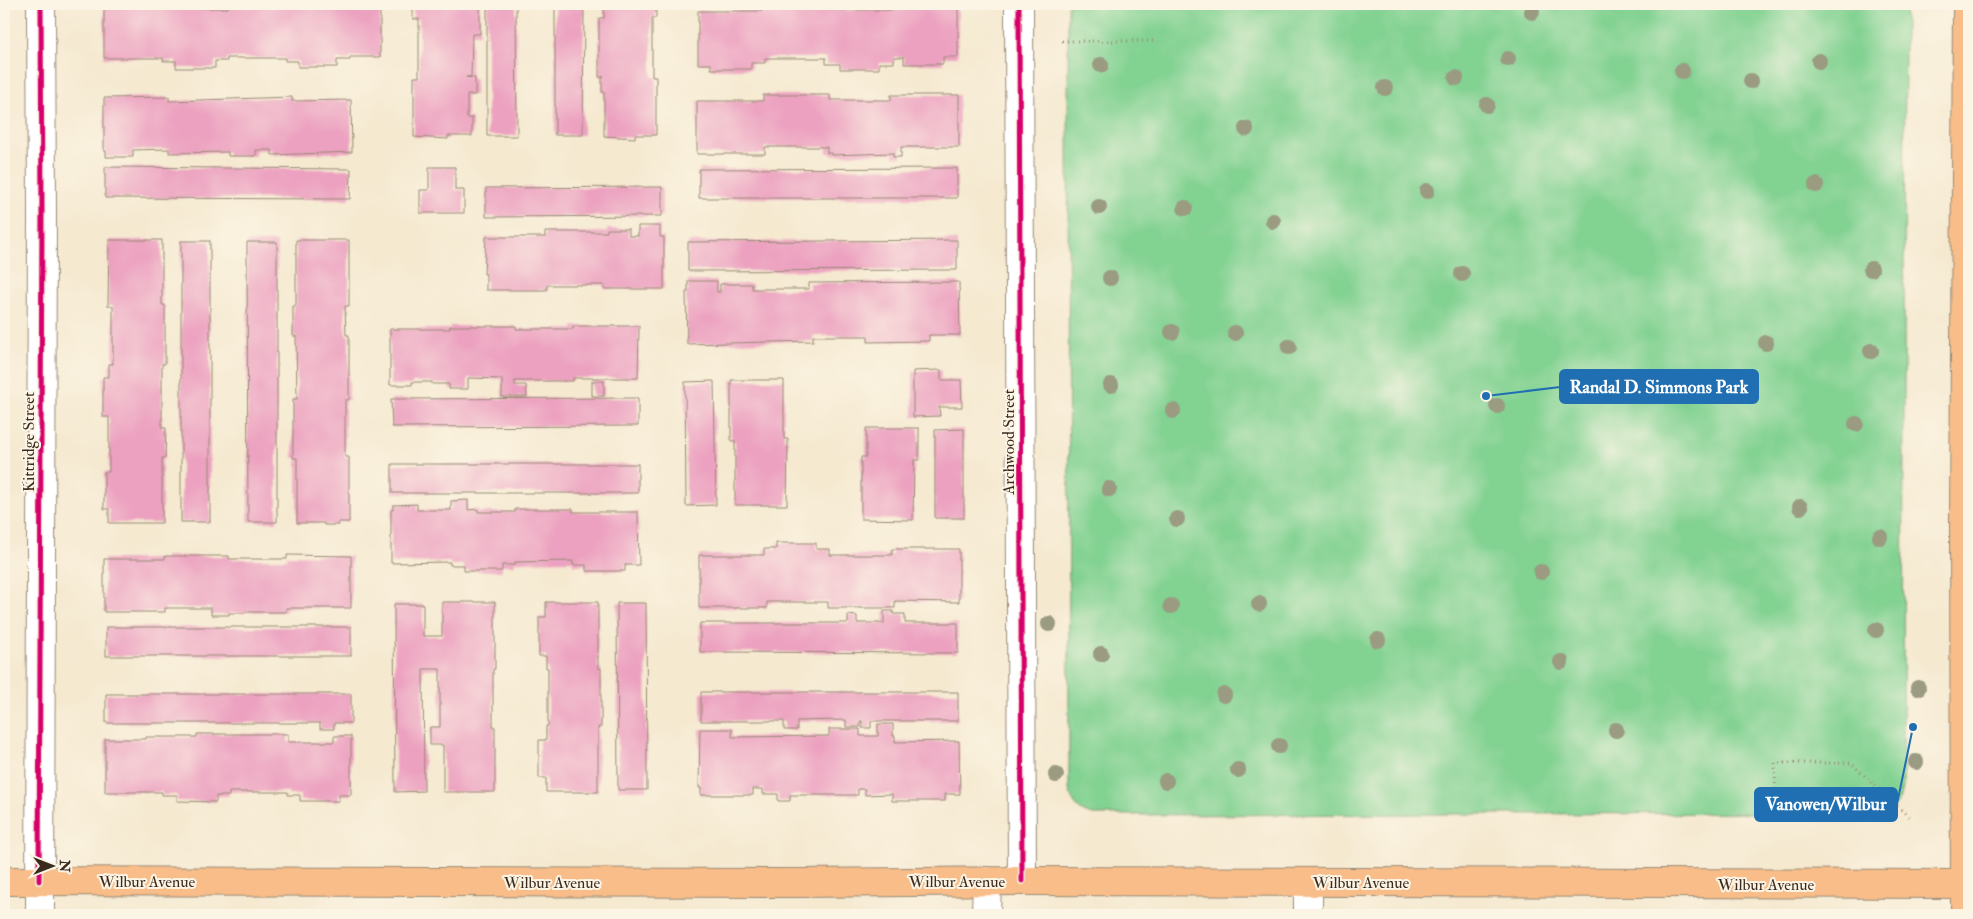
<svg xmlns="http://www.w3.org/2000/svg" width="1973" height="919" viewBox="0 0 1973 919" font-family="'IM FELL Double Pica',serif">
	<rect width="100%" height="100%" fill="#fcf5e5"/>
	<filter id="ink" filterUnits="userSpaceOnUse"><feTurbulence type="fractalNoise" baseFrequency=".02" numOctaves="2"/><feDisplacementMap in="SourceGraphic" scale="10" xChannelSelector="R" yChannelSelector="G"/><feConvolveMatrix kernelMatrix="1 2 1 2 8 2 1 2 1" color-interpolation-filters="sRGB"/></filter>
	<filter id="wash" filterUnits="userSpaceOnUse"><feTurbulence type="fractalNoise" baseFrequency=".0096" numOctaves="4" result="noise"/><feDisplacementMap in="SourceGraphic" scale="20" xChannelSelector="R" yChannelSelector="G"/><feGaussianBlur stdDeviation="1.12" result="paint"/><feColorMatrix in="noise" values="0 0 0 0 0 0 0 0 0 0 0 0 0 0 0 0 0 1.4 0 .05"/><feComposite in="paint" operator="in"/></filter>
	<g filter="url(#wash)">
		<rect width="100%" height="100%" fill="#f5e9d0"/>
		<path fill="#82d292" stroke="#5e7e58" d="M1068 4H1905L1903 788C1900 802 1895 808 1881 813L1093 815C1078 812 1072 803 1069 789Z"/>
		<g id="blocks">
			<g fill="#eca1c0">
				<polygon points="168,4 190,4 192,8 228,8 228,5 261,4 314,4 314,8 322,8 322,4 380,4 380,57 350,57 350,60 337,60 337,67 298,67 298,61 285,61 285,58 227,58 227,61 215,61 215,68 176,68 176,61 163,61 163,58 104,58 104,5 163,5 163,8 166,8"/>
				<polygon points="413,4 480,4 480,34 472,34 471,77 466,77 475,78 475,95 467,95 467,118 472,118 472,136 448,136 448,139 414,137 414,77 419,77 419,19 413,19"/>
				<polygon points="487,4 516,4 517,136 487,136"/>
				<polygon points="555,4 584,4 583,135 555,135"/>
				<polygon points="604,4 656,4 656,18 652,18 652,77 656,77 656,135 635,135 635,138 604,136 604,92 602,92 602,78 604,77 599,77 599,18 604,18"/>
				<polygon points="891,4 958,4 958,57 943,57 943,64 904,64 904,57 894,57 894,63 879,63 879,69 840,69 840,64 826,64 826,58 765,58 765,63 751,63 751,69 711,69 711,64 698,64 698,11 762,11 762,5 830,5 830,10 891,10"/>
				<polygon points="763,95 830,95 830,100 891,100 891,95 959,95 959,147 901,147 901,157 893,157 893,153 831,155 831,153 827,153 827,147 765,147 765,154 697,154 697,101 763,101"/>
				<polygon points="169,97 169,101 292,97 292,101 351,100 352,152 272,155 272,150 256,150 256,156 228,156 228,152 169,153 169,149 133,150 133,157 106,157 106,151 104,151 104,98"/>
				<polygon points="105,167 351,169 350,199 105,198"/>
				<polygon points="429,167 455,167 455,190 464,190 464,213 420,213 420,190 429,190"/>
				<polygon points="957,168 957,198 699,198 699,169"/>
				<polygon points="662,187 662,216 486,217 486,188"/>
				<polygon points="638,226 660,226 660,237 664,237 664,289 604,289 604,285 547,285 547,290 486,290 486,274 484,274 486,237 545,237 545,232 607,232 607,229 629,229 629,236 638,236"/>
				<polygon points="109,240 162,240 162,305 165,305 165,364 162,364 162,428 166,428 165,458 162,458 162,523 109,523 109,509 104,509 104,472 109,472 109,417 103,417 103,377 109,377 109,364 113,364 113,306 108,306"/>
				<polygon points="296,240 349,240 349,306 345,306 346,335 349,335 349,400 345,400 345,457 349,457 349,522 338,522 338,525 324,525 324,523 297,523 297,458 293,458 293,399 297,399 296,336 293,336 293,306 296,306"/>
				<polygon points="957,240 957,270 688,271 688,242"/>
				<rect x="181" y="241" width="29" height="281"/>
				<polygon points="247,242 277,242 277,522 248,522"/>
				<polygon points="688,281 717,281 717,292 720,292 720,284 752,284 752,289 809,289 809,283 959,282 960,335 929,335 929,341 868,342 868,336 813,336 813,341 687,344 686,292 688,292"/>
				<polygon points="450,326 516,326 516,329 573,329 573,326 639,326 638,378 573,378 573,381 515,381 515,385 526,385 527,397 502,397 502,379 468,378 468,389 449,389 449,384 432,384 432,382 412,382 412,385 390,385 390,329 450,329"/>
				<polygon points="941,370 941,380 961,380 962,407 939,407 940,416 913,417 913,371"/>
				<polygon points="731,380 784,380 784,439 788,439 787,505 735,505 735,441 731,441"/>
				<rect x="592" y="381" width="12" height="15"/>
				<polygon points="714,381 716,505 686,506 685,382"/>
				<polygon points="638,398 638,426 392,427 391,399"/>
				<polygon points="866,428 919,428 919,460 914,460 913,520 861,519 861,457 866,457"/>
				<polygon points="964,429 964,518 935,518 935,430"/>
				<rect x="392" y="464" width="246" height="29"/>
				<polygon points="468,500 468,510 478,509 478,512 515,512 515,509 573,509 573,512 638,512 639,565 625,565 625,571 586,571 586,565 573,565 573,561 515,562 515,565 502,565 502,571 464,571 464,565 450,565 450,562 391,563 391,510 393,510 393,505 417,504 417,510 451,510 451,501"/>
				<polygon points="776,543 816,543 816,549 830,549 830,555 892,555 892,549 959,549 959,602 895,601 895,608 828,608 828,602 767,602 767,608 699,608 699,555 764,555 764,549 776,549"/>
				<polygon points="287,555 351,556 351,608 286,608 286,612 245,612 245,613 229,613 229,615 211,615 211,608 165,608 165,612 104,612 104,559 165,559 165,556 229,556 229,559 287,559"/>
				<polygon points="442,602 495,602 495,669 493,669 493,727 495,727 495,792 443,792 443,745 430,745 430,727 440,727 440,669 423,669 424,791 395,792 394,604 423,604 423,636 442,636"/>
				<polygon points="546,602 598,602 598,668 601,668 601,727 598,727 598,792 546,792 546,778 539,778 539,740 546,740 546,726 548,726 548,668 546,668 546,656 539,656 539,617 546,617"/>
				<polygon points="617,603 646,603 647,790 618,790"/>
				<polygon points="884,611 893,611 893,614 905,614 905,623 958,623 958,653 700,652 700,623 848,623 848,615 857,616 857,623 884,623"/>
				<rect x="106" y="627" width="245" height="29"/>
				<polygon points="701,692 958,692 958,721 871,721 871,728 862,728 862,721 860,721 860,727 846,727 846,720 797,721 797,730 784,730 784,721 701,721"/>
				<polygon points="106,694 351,694 351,723 334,723 334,729 320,729 320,723 106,723"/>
				<polygon points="878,724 893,724 893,736 895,736 895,742 959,741 960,794 945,794 945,801 892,801 892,794 865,795 865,789 858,789 858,795 790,795 790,801 778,801 778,794 763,794 763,789 753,789 753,795 701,795 701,788 699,788 700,729 732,729 732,737 829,736 829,729 860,729 860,736 878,736"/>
				<polygon points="197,734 288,734 288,742 334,742 334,736 351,736 351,795 339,795 339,801 300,801 300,795 288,795 288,792 229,792 229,796 216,796 216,802 177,801 177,795 162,795 162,792 105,792 105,739 146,739 146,737 197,737"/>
			</g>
		</g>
	</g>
	<g filter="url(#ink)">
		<use href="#blocks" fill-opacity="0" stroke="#988a77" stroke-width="1"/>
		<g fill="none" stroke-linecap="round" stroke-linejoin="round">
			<defs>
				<g id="minor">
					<polyline points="1019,4 1022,881"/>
					<polyline points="1308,882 1308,915"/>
					<polyline points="40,915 42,213 41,4"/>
					<polyline points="986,915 987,881"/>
				</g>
				<g id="major">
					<polyline points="4,881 798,883 1022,881 1969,884"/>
					<polyline points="1965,915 1964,519 1967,4"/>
				</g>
			</defs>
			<use href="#minor" stroke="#988a77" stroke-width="30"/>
			<use href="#major" stroke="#988a77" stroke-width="30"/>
			<g stroke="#988a77" stroke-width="3" stroke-dasharray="1 4" stroke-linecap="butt">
				<polyline points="1062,41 1157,41"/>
				<polyline points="1776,819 1775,763 1851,763 1910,818"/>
			</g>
			<use href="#minor" stroke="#fff" stroke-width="28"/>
			<use href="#major" stroke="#f8bd88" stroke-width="28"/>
			<defs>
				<g id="cycleway">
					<polyline points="1019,4 1022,881"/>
					<polyline points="39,881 42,213 41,4"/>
				</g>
			</defs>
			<use href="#cycleway" stroke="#fcf5e5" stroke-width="8"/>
			<use href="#cycleway" stroke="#d6006c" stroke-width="5"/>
		</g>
		<g fill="#9a9b81">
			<circle cx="1532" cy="12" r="8"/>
			<circle cx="1508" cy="59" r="8"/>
			<circle cx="1819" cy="61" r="8"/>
			<circle cx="1101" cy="65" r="8"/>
			<circle cx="1682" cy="71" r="8"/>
			<circle cx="1456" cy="78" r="8"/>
			<circle cx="1751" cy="81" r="8"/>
			<circle cx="1385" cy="88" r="8"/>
			<circle cx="1487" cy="105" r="8"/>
			<circle cx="1246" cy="129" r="8"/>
			<circle cx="1816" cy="185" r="8"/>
			<circle cx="1427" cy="191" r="8"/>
			<circle cx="1099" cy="207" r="8"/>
			<circle cx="1185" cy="208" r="8"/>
			<circle cx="1273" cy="221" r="8"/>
			<circle cx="1871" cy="269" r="8"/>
			<circle cx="1462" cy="274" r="8"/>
			<circle cx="1110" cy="278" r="8"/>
			<circle cx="1172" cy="332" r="8"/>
			<circle cx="1235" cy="333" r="8"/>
			<circle cx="1766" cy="343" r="8"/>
			<circle cx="1289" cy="347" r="8"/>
			<circle cx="1871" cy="351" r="8"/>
			<circle cx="1111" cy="385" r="8"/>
			<circle cx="1497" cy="406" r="8"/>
			<circle cx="1173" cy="411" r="8"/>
			<circle cx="1856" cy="424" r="8"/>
			<circle cx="1109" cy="489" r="8"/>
			<circle cx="1800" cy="507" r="8"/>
			<circle cx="1177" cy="519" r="8"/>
			<circle cx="1880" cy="537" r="8"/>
			<circle cx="1541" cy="572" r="8"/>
			<circle cx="1259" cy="604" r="8"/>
			<circle cx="1171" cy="606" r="8"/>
			<circle cx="1049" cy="624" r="8"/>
			<circle cx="1876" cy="630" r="8"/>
			<circle cx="1378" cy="640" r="8"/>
			<circle cx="1101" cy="654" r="8"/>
			<circle cx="1561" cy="662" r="8"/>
			<circle cx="1918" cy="688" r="8"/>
			<circle cx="1224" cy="695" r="8"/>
			<circle cx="1616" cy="730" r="8"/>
			<circle cx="1279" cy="746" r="8"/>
			<circle cx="1916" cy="762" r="8"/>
			<circle cx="1238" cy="770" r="8"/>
			<circle cx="1056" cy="775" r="8"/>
			<circle cx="1166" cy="781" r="8"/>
		</g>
	</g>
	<g text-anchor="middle" stroke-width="4" stroke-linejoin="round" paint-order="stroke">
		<g font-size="16" fill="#3b2a1e" stroke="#fcf5e5">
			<text transform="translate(28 442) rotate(-90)" y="6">Kittridge Street</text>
			<text transform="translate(1008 442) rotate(-90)" y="6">Archwood Street</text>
			<text x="147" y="887">Wilbur Avenue</text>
			<text x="957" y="887">Wilbur Avenue</text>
			<text x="552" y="888">Wilbur Avenue</text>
			<text x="1361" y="888">Wilbur Avenue</text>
			<text x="1766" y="890">Wilbur Avenue</text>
		</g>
	</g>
	<path fill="none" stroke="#1f6fb2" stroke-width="2" d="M1486 396L1560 387M1913 727L1897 804"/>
	<g fill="#1f6fb2" stroke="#fcf5e5" stroke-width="2">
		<circle cx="1486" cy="396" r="5"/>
		<circle cx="1913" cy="727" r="5"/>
	</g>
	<g fill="#1f6fb2" stroke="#1f6fb2" stroke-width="2">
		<rect x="1560" y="370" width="198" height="33" rx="5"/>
		<rect x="1755" y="788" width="142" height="33" rx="5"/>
	</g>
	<g font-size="18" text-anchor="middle" font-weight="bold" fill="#fff">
		<text x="1659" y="393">Randal D. Simmons Park</text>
		<text x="1826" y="810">Vanowen/Wilbur</text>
	</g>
	<rect width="1973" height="919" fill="none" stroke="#fcf5e5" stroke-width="20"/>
	<g transform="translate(52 866) rotate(90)" stroke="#fcf5e5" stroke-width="4" paint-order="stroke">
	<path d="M0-4L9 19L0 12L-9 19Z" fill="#3b2a1e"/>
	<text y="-8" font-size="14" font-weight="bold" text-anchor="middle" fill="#3b2a1e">N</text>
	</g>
</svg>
